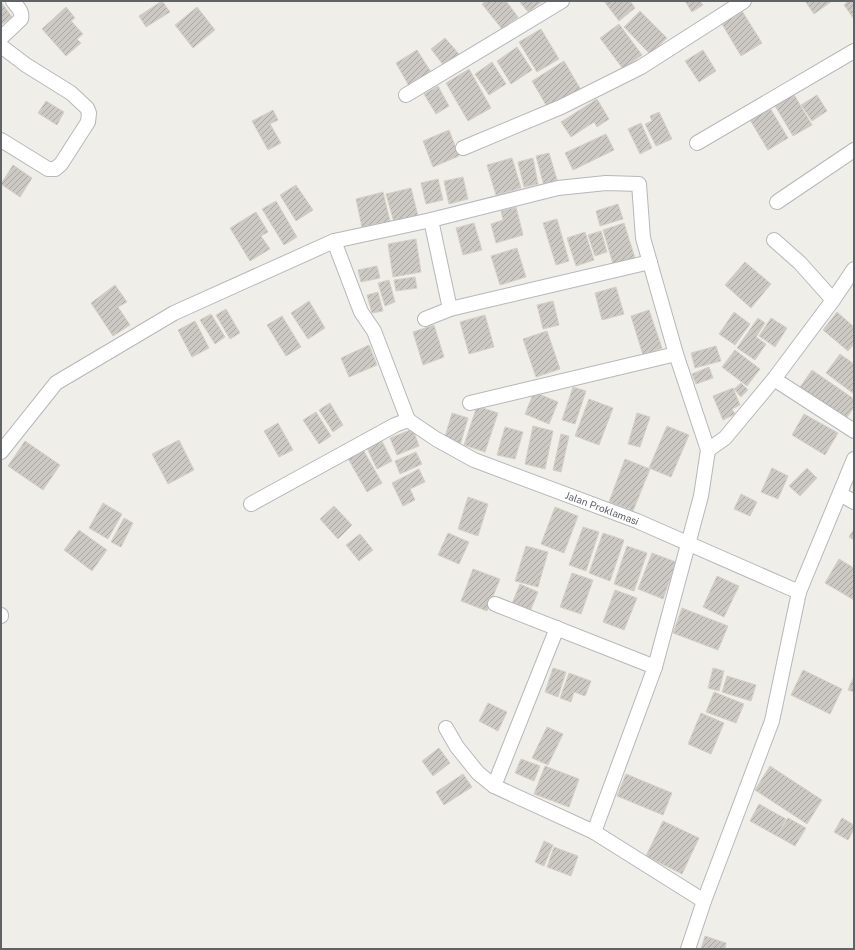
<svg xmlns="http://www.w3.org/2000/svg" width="855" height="950" viewBox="0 0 855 950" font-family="'Public Sans',sans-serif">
	<defs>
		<pattern id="building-hatch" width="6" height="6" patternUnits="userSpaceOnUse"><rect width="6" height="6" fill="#ccc9c4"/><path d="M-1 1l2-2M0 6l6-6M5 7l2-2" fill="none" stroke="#a9a7a3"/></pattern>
	</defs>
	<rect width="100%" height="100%" fill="#f0eee8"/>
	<g fill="url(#building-hatch)" stroke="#d5d0c6">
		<polygon points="162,1 170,12 146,27 139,16"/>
		<polygon points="486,1 506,1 518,17 502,29 482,4"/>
		<polygon points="519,1 543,1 528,12"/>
		<polygon points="604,1 630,1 635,8 619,21"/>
		<polygon points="685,1 700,1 703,5 692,12"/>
		<polygon points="805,1 832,1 814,14"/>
		<polygon points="848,1 854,1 854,19 844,5"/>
		<polygon points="1,2 12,17 1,25"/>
		<polygon points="66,7 75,18 71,21 83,34 77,39 81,43 66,56 42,29"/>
		<polygon points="197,7 215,30 193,48 175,25"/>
		<polygon points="640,11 667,38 650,54 624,27"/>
		<polygon points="742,11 762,43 741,56 722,24"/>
		<polygon points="619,24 642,55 623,69 600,38"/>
		<polygon points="541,29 559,59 537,72 519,42"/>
		<polygon points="445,38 459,54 444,66 431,49"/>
		<polygon points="517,47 532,70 511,84 497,61"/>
		<polygon points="417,50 431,72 409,86 396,63"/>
		<polygon points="703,50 716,71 699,82 685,61"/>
		<polygon points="564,61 581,90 549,110 532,81"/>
		<polygon points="492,62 506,84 489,95 475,74"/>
		<polygon points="469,69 491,108 468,121 446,83"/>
		<polygon points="438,86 449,106 436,114 424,94"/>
		<polygon points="793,93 812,125 793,136 774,104"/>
		<polygon points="817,95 827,111 812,121 801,105"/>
		<polygon points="597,99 609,119 597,127 594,122 571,137 561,122"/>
		<polygon points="46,101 64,112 57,125 38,113"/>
		<polygon points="770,108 788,138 768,150 750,120"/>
		<polygon points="273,110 278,120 270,124 281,143 268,150 252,121"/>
		<polygon points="659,112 672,139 656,146 645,124 652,121 650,116"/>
		<polygon points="641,123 652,148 640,154 628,129"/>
		<polygon points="449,130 459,156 433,167 423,141"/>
		<polygon points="606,134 614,150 573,170 565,153"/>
		<polygon points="549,153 558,183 544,186 536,156"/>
		<polygon points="512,158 521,188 496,195 487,165"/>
		<polygon points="533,158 538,184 524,187 518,162"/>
		<polygon points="13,165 32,178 20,197 1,184"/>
		<polygon points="463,177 468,199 449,204 444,181"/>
		<polygon points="438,179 443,200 426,204 421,183"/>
		<polygon points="296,185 313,210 296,221 280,195"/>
		<polygon points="411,188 418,216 394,222 386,194"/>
		<polygon points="383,192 390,221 362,227 356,199"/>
		<polygon points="276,201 297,237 284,245 262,209"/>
		<polygon points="618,204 623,219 600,226 596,211"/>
		<polygon points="516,207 523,235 496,243 491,224 503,220 501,211"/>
		<polygon points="256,212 268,232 261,236 270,249 250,261 230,228"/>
		<polygon points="557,219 569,261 556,265 543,223"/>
		<polygon points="474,223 482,250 463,255 456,228"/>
		<polygon points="624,223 635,258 613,264 603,230"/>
		<polygon points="601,231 607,252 595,256 588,235"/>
		<polygon points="585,232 594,260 576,266 567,238"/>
		<polygon points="416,239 421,272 393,277 388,244"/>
		<polygon points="517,248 526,277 500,285 491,256"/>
		<polygon points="745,262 771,284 751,308 725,285"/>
		<polygon points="377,266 380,278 361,282 358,270"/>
		<polygon points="415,277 417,288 396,291 394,280"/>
		<polygon points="389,280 395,302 385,306 378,283"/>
		<polygon points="115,285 127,302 118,307 130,325 113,336 91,303"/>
		<polygon points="616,287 624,314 602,320 595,293"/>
		<polygon points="378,292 383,311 372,313 367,295"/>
		<polygon points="309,301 325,328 308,339 291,313"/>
		<polygon points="553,301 559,325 543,329 537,305"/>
		<polygon points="226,309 240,333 230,339 216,315"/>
		<polygon points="649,310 662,348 643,355 631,316"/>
		<polygon points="734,312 750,324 735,345 719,334"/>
		<polygon points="837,312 854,327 854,344 848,351 823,330"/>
		<polygon points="211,314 225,337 215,344 200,320"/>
		<polygon points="485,315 494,347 469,354 460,322"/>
		<polygon points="282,316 301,347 286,356 267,325"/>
		<polygon points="758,318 765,323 756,337 766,344 755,360 737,348"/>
		<polygon points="771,318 787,328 775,347 759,336"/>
		<polygon points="195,321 209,348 192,357 178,330"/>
		<polygon points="434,325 444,357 423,365 413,332"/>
		<polygon points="547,331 560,369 536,377 523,339"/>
		<polygon points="369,345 377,365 349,377 341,358"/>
		<polygon points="716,346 721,361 695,368 691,353"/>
		<polygon points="735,350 760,369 747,386 722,367"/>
		<polygon points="840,354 854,364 854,394 826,373"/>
		<polygon points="709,367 713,378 696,384 692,374"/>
		<polygon points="812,370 854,399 854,407 844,422 798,390"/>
		<polygon points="741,383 748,390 741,397 734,389"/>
		<polygon points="573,387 586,391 575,424 562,420"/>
		<polygon points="733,388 740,405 732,409 735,414 723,420 713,396"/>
		<polygon points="534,392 558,402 549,424 525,414"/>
		<polygon points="589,399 613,408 599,445 575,436"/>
		<polygon points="330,403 343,425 333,432 319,410"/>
		<polygon points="477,406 498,413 485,452 464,445"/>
		<polygon points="316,412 331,436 319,444 303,420"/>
		<polygon points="452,413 468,418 460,445 444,440"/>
		<polygon points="637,413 650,417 640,447 628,444"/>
		<polygon points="804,414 838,433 825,455 792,435"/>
		<polygon points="278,423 293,450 279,457 264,431"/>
		<polygon points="533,426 553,431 545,469 525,464"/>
		<polygon points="667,426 689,435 671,477 649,468"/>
		<polygon points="505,427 523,432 515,459 497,455"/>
		<polygon points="413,429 419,446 397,455 390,438"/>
		<polygon points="561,434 569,436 561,472 553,470"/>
		<polygon points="179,440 194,470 168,484 152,454"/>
		<polygon points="25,441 60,465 43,490 8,466"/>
		<polygon points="382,441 392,461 377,469 367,448"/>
		<polygon points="361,446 382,483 367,492 346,455"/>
		<polygon points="416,452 422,464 400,474 395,461"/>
		<polygon points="625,459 650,469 633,511 609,502"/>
		<polygon points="772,468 788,476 778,499 761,492"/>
		<polygon points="807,468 817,478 800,496 789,486"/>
		<polygon points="419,469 425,482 410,489 415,500 403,506 392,483"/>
		<polygon points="741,494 757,502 750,516 734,509"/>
		<polygon points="468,497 488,504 478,536 458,529"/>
		<polygon points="103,503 122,514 108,539 89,528"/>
		<polygon points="334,506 352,525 338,539 320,519"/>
		<polygon points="555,507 578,516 564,553 541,544"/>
		<polygon points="124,518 133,523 121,547 111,542"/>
		<polygon points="583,527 599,532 586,571 569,565"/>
		<polygon points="854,529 854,540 849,537"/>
		<polygon points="79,530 107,550 92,571 64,550"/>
		<polygon points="448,533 469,542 459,564 438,555"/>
		<polygon points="603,533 624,540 610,581 589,573"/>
		<polygon points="360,534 373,550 359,561 346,545"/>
		<polygon points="526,546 548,552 538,587 515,581"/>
		<polygon points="627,546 647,553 634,591 614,584"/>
		<polygon points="652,553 676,562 663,599 638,589"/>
		<polygon points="839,559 854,568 854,600 825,583"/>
		<polygon points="473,569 500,579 487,611 461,601"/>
		<polygon points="572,573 593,580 581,614 560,607"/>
		<polygon points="717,576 739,586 724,617 703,607"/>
		<polygon points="520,584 538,592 529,614 511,606"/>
		<polygon points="615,590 637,598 624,630 603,622"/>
		<polygon points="682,608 728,626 718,650 673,633"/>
		<polygon points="553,668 566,672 558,697 545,692"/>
		<polygon points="713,668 724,671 719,691 708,688"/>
		<polygon points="803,670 842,689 830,714 791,695"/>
		<polygon points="569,673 591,681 585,696 574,692 571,702 560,698"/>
		<polygon points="727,676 756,685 751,701 722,692"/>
		<polygon points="854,676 854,692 848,690"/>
		<polygon points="714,692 744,704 736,723 706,712"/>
		<polygon points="488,703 507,712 498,731 479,721"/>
		<polygon points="701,713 724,723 711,754 688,744"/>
		<polygon points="547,727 563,734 548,765 532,758"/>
		<polygon points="439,748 450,763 433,776 422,761"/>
		<polygon points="521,759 540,766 534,781 515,773"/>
		<polygon points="545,766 579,779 569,807 534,794"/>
		<polygon points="770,766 822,800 807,824 755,790"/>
		<polygon points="463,774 472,787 444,805 436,792"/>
		<polygon points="626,774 672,793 663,815 617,796"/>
		<polygon points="759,804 786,819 777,836 750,821"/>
		<polygon points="788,818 806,828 795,846 777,836"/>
		<polygon points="842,818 854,825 854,829 848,840 834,832"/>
		<polygon points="663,821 699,838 682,874 646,856"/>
		<polygon points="544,841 553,845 544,866 535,862"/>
		<polygon points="554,847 578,856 571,876 547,867"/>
		<polygon points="705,936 726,943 725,949 701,949"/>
	</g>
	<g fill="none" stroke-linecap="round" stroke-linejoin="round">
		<defs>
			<g id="minor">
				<path d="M1 38 21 19C23 11 17 7 13 1"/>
				<polyline points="1,46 26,65 71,93 87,108 89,113 88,122 61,164 55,169 48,169 1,140"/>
				<polyline points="406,95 562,1"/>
				<polyline points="697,143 854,51"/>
				<polyline points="463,148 561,107 641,67 744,1"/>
				<polyline points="777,202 854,150"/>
				<polyline points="431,220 450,309"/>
				<polyline points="774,240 800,263 833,300"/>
				<polyline points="334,241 431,220 558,188 606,183 639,184 643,238 676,354 708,450 701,496 655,667 594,832 704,901"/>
				<polyline points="425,319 450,309 650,262"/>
				<polyline points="774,379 854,431"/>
				<polyline points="470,403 676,354"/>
				<path id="s1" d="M408 420 436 439 474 460 637 521 799 592"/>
				<polyline points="708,450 725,438 774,379 833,300 854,269"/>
				<polyline points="1,452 56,383 174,313 334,241 361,312 374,331 408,420"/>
				<polyline points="840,494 854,502"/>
				<polyline points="251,504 395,425 408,420"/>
				<polyline points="495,604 655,667"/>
				<polyline points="1,616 1,615"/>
				<polyline points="446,728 457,747 478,773 494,786 594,832"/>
				<polyline points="494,786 557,628"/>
				<polyline points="688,949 704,901 772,721 799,592 854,459"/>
			</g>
		</defs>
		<use href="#minor" stroke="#b5b7bb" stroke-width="16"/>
		<use href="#minor" stroke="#fff" stroke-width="14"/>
	</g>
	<g text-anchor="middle" stroke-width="3.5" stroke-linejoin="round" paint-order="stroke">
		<g font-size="10" fill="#5f6267" stroke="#fff">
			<text dy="4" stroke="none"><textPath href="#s1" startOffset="214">Jalan Proklamasi</textPath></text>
		</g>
	</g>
	<rect width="855" height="950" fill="none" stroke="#5f6267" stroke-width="4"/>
</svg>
